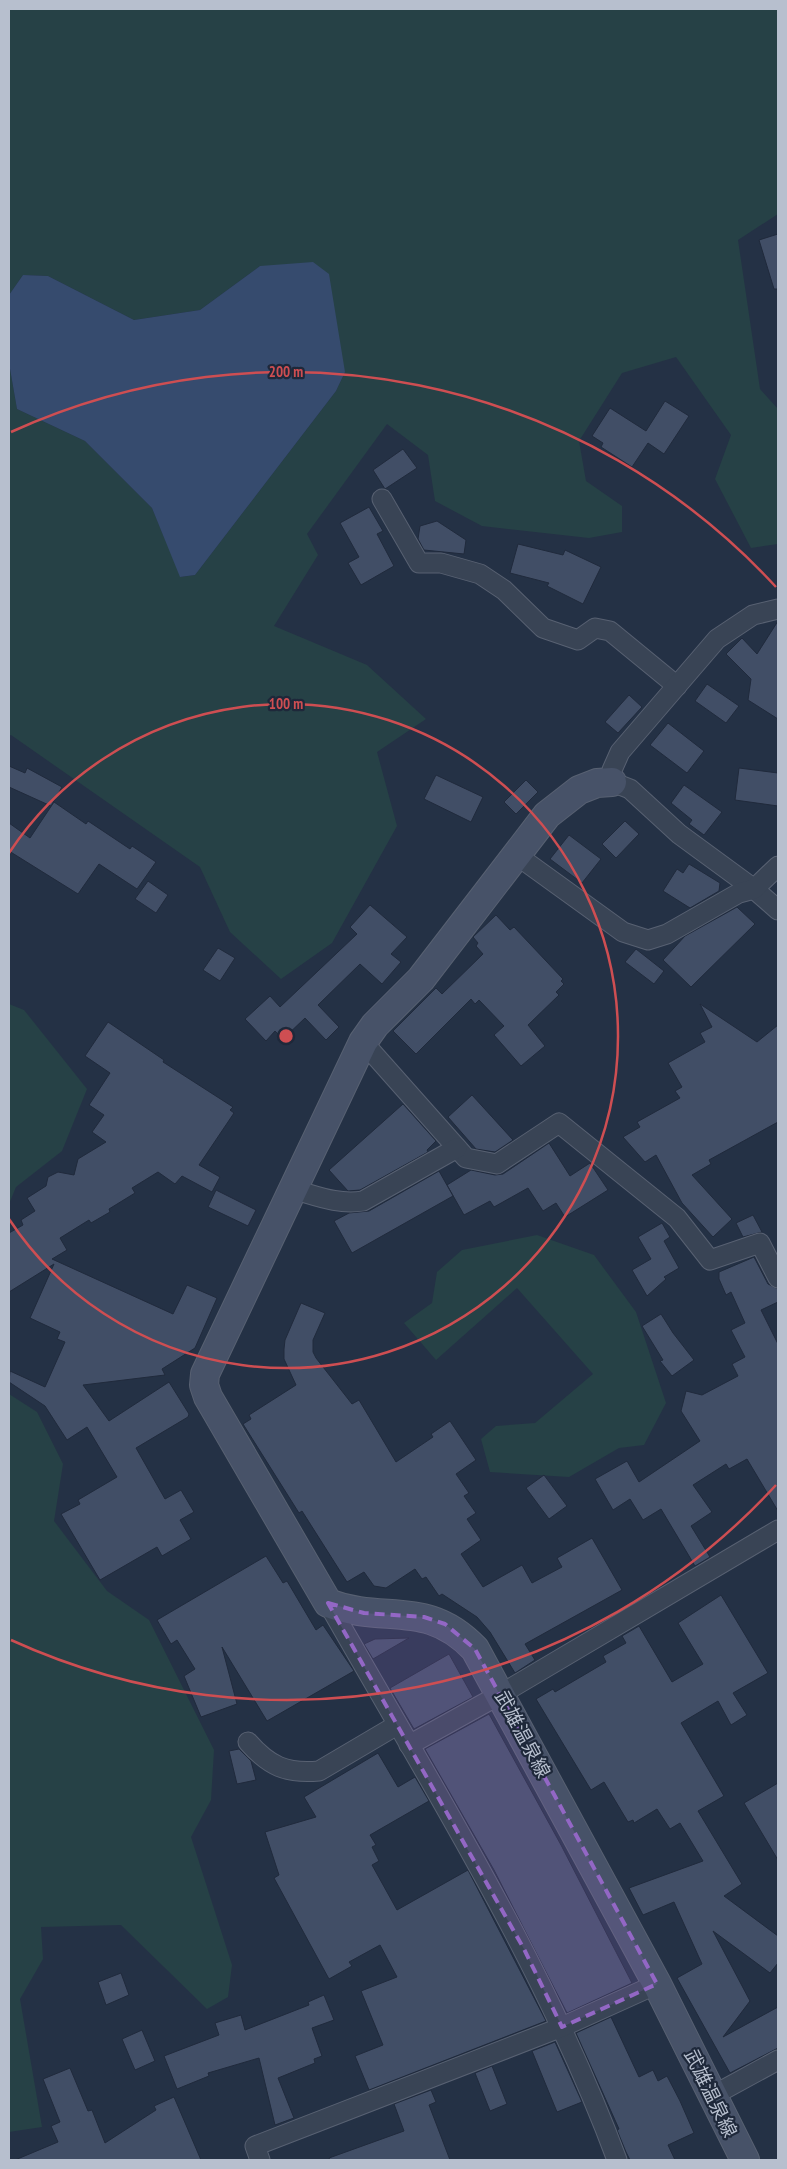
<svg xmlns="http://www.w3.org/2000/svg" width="787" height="2169" viewBox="0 0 787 2169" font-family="'PT Sans Narrow','Noto Sans JP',sans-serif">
	<rect width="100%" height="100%" fill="#243145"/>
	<g fill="#264146">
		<polygon points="9,9 778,9 778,214 738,240 760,389 778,409 778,544 751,548 715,479 731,435 676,357 622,373 579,441 586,481 622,506 622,532 589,538 482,526 435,501 428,455 387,424 307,534 318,555 274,626 367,665 426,719 377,752 397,826 332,943 281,979 230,932 200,867 11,735 9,736 9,363 17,409 85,441 152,508 181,577 195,575 336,391 345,372 260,266 200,310 134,320 48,276 23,275 9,295"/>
		<polygon points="9,1004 24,1010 87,1089 62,1151 16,1187 9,1204"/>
		<polygon points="537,1235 594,1255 636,1312 666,1403 644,1445 619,1448 569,1477 490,1472 481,1439 496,1426 535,1423 593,1374 517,1288 436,1360 404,1323 432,1303 437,1272 462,1250"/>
		<polygon points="9,1394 37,1412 63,1464 54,1521 107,1591 149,1620 214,1750 211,1800 191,1837 232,1965 228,1997 207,2009 121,1925 41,1927 43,1959 20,1999 42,2127 9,2132"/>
	</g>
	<polygon fill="#364b6e" points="313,262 329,274 345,372 336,391 195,575 180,577 152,508 85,441 17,409 9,363 9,295 23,275 48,276 134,320 200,310 260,266"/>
	<g fill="#414e66" stroke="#202a3c">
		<polygon points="778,234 778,289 774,289 759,240"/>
		<polygon points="665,401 689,416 664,454 648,443 632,467 601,447 603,443 592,436 610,408 646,431"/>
		<polygon points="403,449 417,468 385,489 373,470"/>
		<polygon points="369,507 383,531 377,534 394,566 361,585 348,563 359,557 340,523"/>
		<polygon points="437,521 466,540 464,554 424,550 418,539 420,526"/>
		<polygon points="518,544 563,555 565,550 601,567 583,604 547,586 549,583 510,573"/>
		<polygon points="778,621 778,719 748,700 751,679 726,654 742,638 757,654"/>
		<polygon points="707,684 739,706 726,723 695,701"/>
		<polygon points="629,695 642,707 618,733 605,722"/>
		<polygon points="668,723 704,751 687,773 650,745"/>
		<polygon points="9,766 25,773 27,768 62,787 51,806 9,787"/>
		<polygon points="739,768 778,773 778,806 735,800"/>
		<polygon points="436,775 483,797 471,822 424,799"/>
		<polygon points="526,780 538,792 516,814 504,802"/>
		<polygon points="684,785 722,812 704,835 689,824 692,820 671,803"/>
		<polygon points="54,802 86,824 88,821 130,849 132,846 156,862 137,889 99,864 78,894 9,851 9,823 30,838"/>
		<polygon points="625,821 639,834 616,858 602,844"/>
		<polygon points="569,835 601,859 582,883 550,859"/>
		<polygon points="689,864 720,883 719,891 690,908 663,891 677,869 683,873"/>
		<polygon points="148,881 168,895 156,913 135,899"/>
		<polygon points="370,905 407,937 391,954 401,962 382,984 360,964 318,1005 339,1027 326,1040 305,1018 283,1039 275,1031 266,1041 245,1019 270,996 280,1007 357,934 350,927"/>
		<polygon points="737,907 755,924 691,987 663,960 685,936"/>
		<polygon points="496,915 510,930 514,927 563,979 561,981 564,984 556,992 559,995 528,1025 545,1046 521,1066 494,1035 504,1026 479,1000 475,1004 471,999 416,1054 393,1031 436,988 442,994 483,954 476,946 478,943 473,937"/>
		<polygon points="218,948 235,958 220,981 203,970"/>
		<polygon points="636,949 664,971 654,984 625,962"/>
		<polygon points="700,1004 757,1042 778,1025 778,1122 709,1160 711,1164 692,1175 732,1219 713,1237 682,1203 656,1155 645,1162 623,1137 640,1127 637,1122 680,1098 675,1091 682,1087 668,1063 705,1042 700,1033 712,1027"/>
		<polygon points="108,1022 164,1060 163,1062 233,1107 230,1110 234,1113 199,1165 220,1177 212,1192 182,1176 175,1184 158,1172 132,1188 135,1193 109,1209 110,1212 91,1223 89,1220 60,1238 67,1250 52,1259 173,1314 187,1285 217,1298 195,1348 162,1369 165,1375 83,1385 109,1421 169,1382 189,1414 188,1417 136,1448 165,1499 181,1490 194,1512 180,1520 191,1539 162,1556 157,1547 100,1580 61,1514 80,1504 78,1500 117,1477 87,1427 67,1440 45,1406 9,1382 10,1371 45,1387 65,1342 57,1339 60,1332 30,1318 54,1264 9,1292 9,1233 23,1225 21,1220 35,1211 27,1198 46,1186 48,1177 58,1172 74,1175 78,1159 106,1142 92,1132 104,1115 89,1105 110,1073 85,1056"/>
		<polygon points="472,1095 513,1140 495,1152 476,1149 448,1117"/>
		<polygon points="403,1104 436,1141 427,1150 428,1152 360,1190 348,1191 329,1170"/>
		<polygon points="549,1143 570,1176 590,1163 608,1190 565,1217 556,1203 543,1211 528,1188 494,1207 490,1201 464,1215 447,1185 471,1170 495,1175 503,1174"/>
		<polygon points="439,1171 453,1196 352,1253 334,1221 349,1213 369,1211"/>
		<polygon points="216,1190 256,1210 248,1226 208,1207"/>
		<polygon points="753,1215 762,1232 743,1237 736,1223"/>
		<polygon points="662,1223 670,1237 664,1241 679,1268 664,1277 666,1279 647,1296 632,1270 651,1259 638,1237"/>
		<polygon points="754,1257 768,1284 778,1289 778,1302 761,1310 778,1344 778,1511 747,1459 729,1469 726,1464 693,1485 712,1512 691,1526 710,1557 695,1566 661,1509 643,1520 630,1499 613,1510 595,1479 627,1461 639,1482 700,1441 681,1411 686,1391 702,1395 738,1376 732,1364 745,1357 731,1330 745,1323 731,1292 726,1295 719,1279 719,1272"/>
		<polygon points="301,1303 325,1313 313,1340 313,1352 316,1358 352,1404 359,1400 396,1462 433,1437 431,1434 450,1421 476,1460 456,1474 469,1493 464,1496 476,1513 467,1519 481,1540 461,1554 483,1587 522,1565 532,1583 562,1567 557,1558 592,1538 622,1590 525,1644 535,1660 515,1673 490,1632 477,1617 442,1594 439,1596 426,1577 422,1579 415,1569 386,1588 374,1586 364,1572 347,1582 302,1511 299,1513 243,1424 251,1419 249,1415 296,1385 284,1359 284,1349 285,1340"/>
		<polygon points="661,1314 673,1333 694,1360 672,1376 660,1361 663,1360 642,1326"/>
		<polygon points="544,1475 567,1506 549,1519 526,1488"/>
		<polygon points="266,1556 283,1583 287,1581 316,1630 323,1625 354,1671 267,1721 222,1647 237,1704 201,1717 184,1676 195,1669 177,1640 171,1644 157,1620"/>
		<polygon points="721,1595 768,1673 733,1693 747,1715 731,1725 718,1701 681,1723 724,1796 698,1811 742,1884 724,1896 778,1936 778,1963 770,1973 713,1931 750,2001 723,2037 778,2007 778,2048 730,2073 677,1978 702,1964 674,1902 643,1915 629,1888 703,1861 680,1823 670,1829 657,1809 634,1823 633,1820 628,1822 604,1782 591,1790 536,1699 553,1689 555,1692 606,1662 603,1656 626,1643 622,1636 639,1626 672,1682 703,1664 678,1623"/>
		<polygon points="409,1638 373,1659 364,1644 375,1639"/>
		<polygon points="449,1654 473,1697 414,1729 390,1688"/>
		<polygon points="489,1714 561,1845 632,1983 567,2013 494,1870 425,1749"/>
		<polygon points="239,1749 251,1761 256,1780 237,1784 229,1751"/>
		<polygon points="378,1753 398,1787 415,1777 429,1801 370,1835 376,1845 372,1847 379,1861 372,1865 397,1910 468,1870 546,2021 369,2090 355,2056 383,2045 361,1991 397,1977 380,1945 349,1962 352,1966 329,1979 274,1878 279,1875 265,1832 316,1817 304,1797"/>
		<polygon points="778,1783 778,1860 744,1803"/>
		<polygon points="121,1973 129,1995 106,2005 98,1982"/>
		<polygon points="324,1995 334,2020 312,2028 322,2056 314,2059 315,2063 278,2078 294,2118 275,2125 259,2058 208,2073 209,2076 177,2089 164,2056 219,2035 215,2023 241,2015 245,2030 309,2005 308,2002"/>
		<polygon points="611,2017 639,2077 653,2070 658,2081 667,2076 680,2101 694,2133 668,2145 675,2160 630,2160 626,2152 617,2130 619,2129 576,2033"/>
		<polygon points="142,2030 155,2061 135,2070 122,2039"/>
		<polygon points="555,2042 582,2102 557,2112 532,2051"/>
		<polygon points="492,2066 507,2104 490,2111 475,2073"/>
		<polygon points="70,2068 88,2111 92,2110 105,2143 156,2110 154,2106 174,2097 201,2160 15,2160 58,2142 51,2126 60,2122 43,2079"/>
		<polygon points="431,2090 436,2102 429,2105 450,2160 330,2160 329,2158 404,2131 394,2104"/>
	</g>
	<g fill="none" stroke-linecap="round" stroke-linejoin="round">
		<defs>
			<g id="street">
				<polyline points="382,499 419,563 441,563 480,574 504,590 543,628 578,640 595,628 610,631 677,686"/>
				<polyline points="778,609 753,615 717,639 620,752 612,770 612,782 630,789 679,834 754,889 778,910"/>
				<polyline points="515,854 623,932 648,940 667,934 739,893 754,889 778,866"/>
				<polyline points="363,1042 466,1158 497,1164 559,1123 677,1218 710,1260 760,1243 778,1278"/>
				<path d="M292 1189C317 1196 338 1205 363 1201L457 1148"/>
				<path d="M328 1603C431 1785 544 1963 617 2160"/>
				<path d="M248 1742C269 1766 286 1774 319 1771L397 1725"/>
				<polyline points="409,1745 501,1694 778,1530"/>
				<polyline points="712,2096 778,2060"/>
				<polyline points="260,2160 255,2146 562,2027 657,1984"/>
			</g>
			<path id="secondary" d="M612 782 597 783 579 790 547 815 421 979 375 1025 363 1042 205 1374 204 1385 208 1397 328 1603C385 1625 426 1598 475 1649L657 1984 745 2160"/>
		</defs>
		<use href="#street" stroke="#586172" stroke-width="21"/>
		<use href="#secondary" stroke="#586172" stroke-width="30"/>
		<use href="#street" stroke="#394455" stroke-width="19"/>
		<use href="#secondary" stroke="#475268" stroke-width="28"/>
	</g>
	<path fill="#9367c5" fill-opacity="0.2" stroke="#9367c5" stroke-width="4" stroke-dasharray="10 6" stroke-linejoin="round" d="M328 1603 364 1613 424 1617 445 1624 475 1649 657 1984 562 2027 524 1949Z"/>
	<g fill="none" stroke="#ce4e52" stroke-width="2.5">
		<path d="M9 853A332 332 0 1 1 9 1219"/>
		<path d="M776 1485A664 664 0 0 1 11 1640M11 432A664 664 0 0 1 776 587"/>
	</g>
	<g text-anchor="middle" stroke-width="4.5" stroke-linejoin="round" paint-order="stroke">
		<g font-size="19" fill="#b7bfce" stroke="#1e283a">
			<text transform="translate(523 1734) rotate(62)" y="7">武雄温泉線</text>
			<text transform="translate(711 2093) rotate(64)" y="7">武雄温泉線</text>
		</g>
	</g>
	<circle cx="286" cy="1036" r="8" fill="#ce4e52" stroke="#1e283a" stroke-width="2.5"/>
	<g font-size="15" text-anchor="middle" font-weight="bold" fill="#ce4e52" stroke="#1e283a" stroke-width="4.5" stroke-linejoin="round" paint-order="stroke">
		<text x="286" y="377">200 m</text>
		<text x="286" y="709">100 m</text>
	</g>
	<rect width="787" height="2169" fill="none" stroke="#b7bfce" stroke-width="20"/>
</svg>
